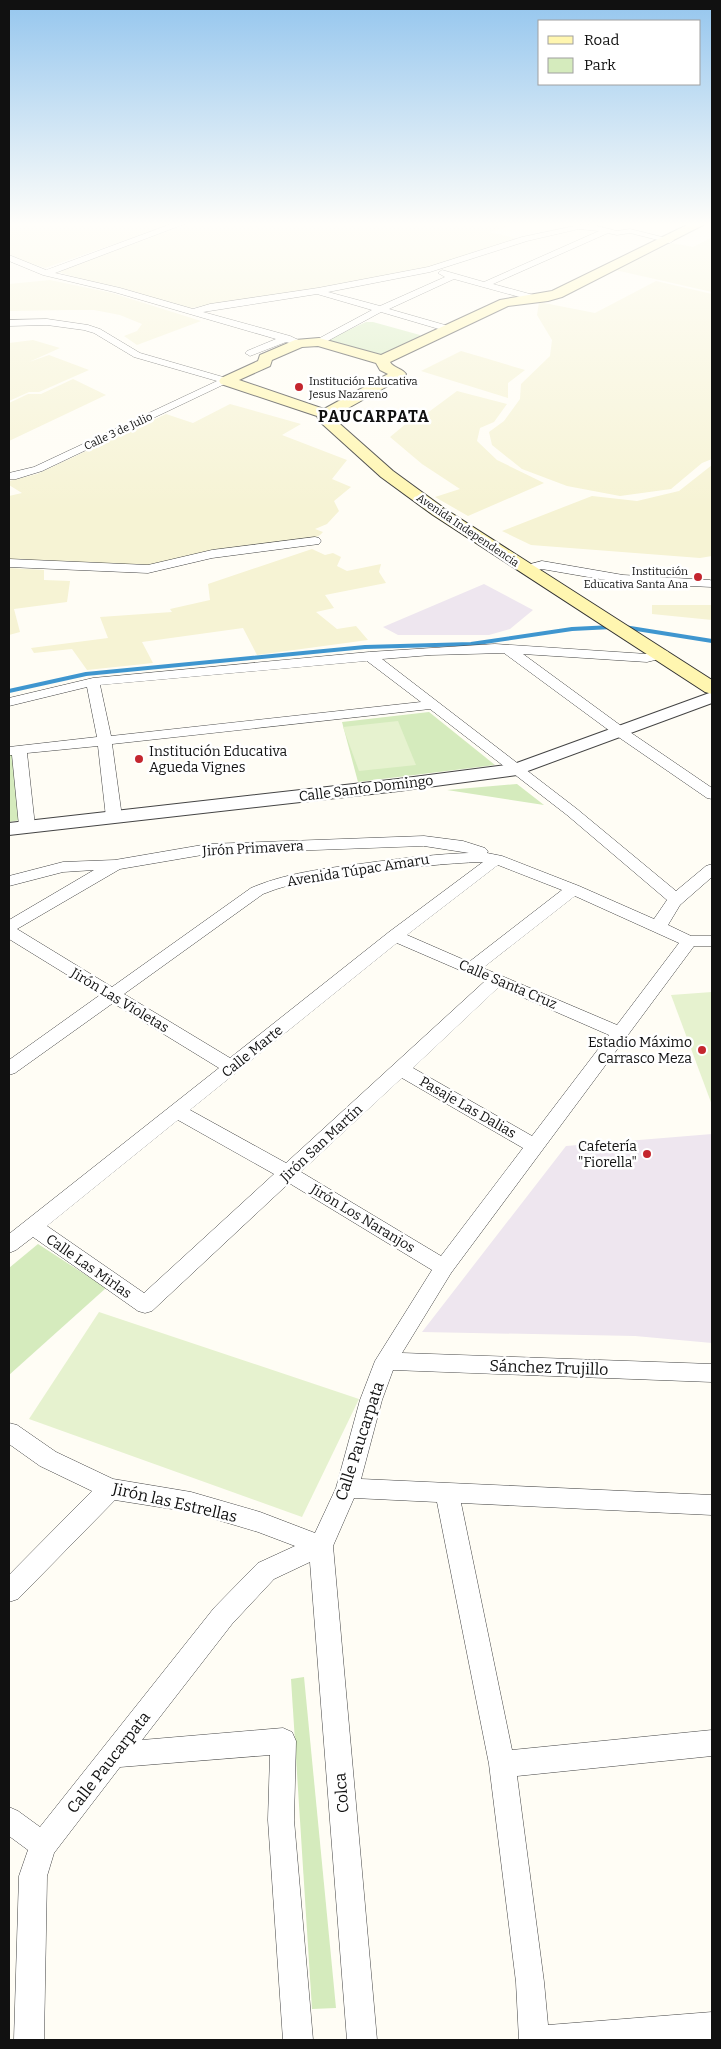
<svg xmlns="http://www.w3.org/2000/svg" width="721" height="2049" viewBox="0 0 721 2049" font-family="Bitter,serif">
	<rect width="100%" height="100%" fill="#fffdf5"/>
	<g fill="#eee6ef">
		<polygon points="484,584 533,610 510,629 489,635 398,635 383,627"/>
		<polygon points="712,1134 712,1343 635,1336 422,1332 566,1146"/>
	</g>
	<g fill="#f6f3d4">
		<polygon points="9,223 175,223 45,268 9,256"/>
		<polygon points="190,223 520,223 490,232 519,239 422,269 311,290 190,308 118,287 89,281 61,273 60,271"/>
		<polygon points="712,237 712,292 615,270 672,243 693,247"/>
		<polygon points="50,280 112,293 201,321 137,345 124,336 137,331 142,324 120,315 94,310 67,310 9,311 9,284"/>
		<polygon points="656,281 712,294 712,459 702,463 671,489 620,496 567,486 522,469 492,445 489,432 504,421 520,399 521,384 550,356 552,340 537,315 539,302 595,313"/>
		<polygon points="33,340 60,348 29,362 49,355 89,370 39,392 29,392 9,401 9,343"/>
		<polygon points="461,351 485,358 525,370 508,383 508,398 421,371"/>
		<polygon points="73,379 106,395 9,441 9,403 28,394 41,394"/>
		<polygon points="457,391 507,404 494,422 480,428 477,441 497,460 544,483 468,516 435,497 460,489 422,464 390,437 408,422 430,411"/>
		<polygon points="230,404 301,424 282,435 347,460 332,479 351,487 334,501 339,511 327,524 315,529 323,532 320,535 313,539 149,567 9,560 9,496 22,493 9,485 9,481 37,474 166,414 193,423"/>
		<polygon points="712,465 712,556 700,558 531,545 502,531 592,496 637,501 679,491"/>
		<polygon points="312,549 325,555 333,553 341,557 337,566 347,571 381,564 379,572 386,583 325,595 334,608 316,612 337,629 356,626 368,640 257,655 243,628 142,642 153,663 87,670 72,649 34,653 31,648 108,638 100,617 172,612 170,609 210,600 208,584"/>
		<polygon points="9,568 44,570 44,580 70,581 67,602 14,609 20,632 9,635"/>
		<polygon points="652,605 712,605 712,620 652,614"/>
	</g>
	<g fill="#d5ebbd">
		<polygon points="366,322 373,322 420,335 420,338 384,355 375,355 325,341"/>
		<polygon points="429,712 495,765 358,782 342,722"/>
		<polygon points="9,755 14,755 20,820 9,822"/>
		<polygon points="517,784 544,805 447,790"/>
		<polygon points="38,1244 106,1288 9,1375 9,1268"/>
		<polygon points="304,1677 336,2008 312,2009 291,1679"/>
	</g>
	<g fill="#e6f2cf">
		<polygon points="398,721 416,765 359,771 343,727"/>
		<polygon points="712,992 712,1105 671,995"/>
		<polygon points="99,1312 359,1399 302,1517 29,1419"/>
	</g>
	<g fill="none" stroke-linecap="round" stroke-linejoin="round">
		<g stroke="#3f96cf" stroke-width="4">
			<polyline points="624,627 712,641"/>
			<polyline points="9,691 86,674 365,647 471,644 572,629 612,627"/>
		</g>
		<defs>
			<g id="minor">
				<path d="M174 223H187L55 273 120 288 193 309 210 304 318 288 428 267 522 237 579 225H593L617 231 630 229 674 240 670 243 630 233 617 235 608 233 493 284 537 296 539 298 534 301 454 279 389 309 452 327V331L449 332 381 312 322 344H316V340L372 310 317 294 203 312 290 336 305 343 300 346 286 342 250 356 245 353 247 351 276 339 114 292 43 275 9 261V255L46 270ZM579 229 599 231 484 282 442 270 438 273 445 277 380 306 328 292 430 272 527 241Z"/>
				<polygon points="47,319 88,325 100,329 140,353 230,379 231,381 42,471 16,479 9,479 9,473 34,467 217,381 134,357 94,333 84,330 47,325 9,326 9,320"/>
				<polygon points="315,537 319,538 321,541 319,544 212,558 148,573 9,567 9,559 148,565 212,550"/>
				<polygon points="542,561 623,575 710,580 712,581 712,587 623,583 542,569 527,573 521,569 523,566"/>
				<path d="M495 644 647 654 662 650 667 651 669 654 667 657 647 662 523 654 624 728 712 788V799L707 798 614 734 504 653 431 655 382 659 577 809 676 891 706 866 712 864V877L680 905 668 925 691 936H712V946H694L451 1273 402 1353 712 1364V1382L393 1370 382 1400 361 1479 712 1495V1515L461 1503 512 1750 712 1730V1756L517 1776 544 1982 548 2025 712 2012V2040H519L516 1982 489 1764 437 1502 354 1498 333 1546 377 2040H347L310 1562 274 1579 232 1624 142 1740 283 1728 292 1732 296 1741 294 1820 313 2040H283L268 1820 270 1755 120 1767 54 1853 47 1876 44 2040H14L19 1876 28 1850 9 1836V1807L18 1811 40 1827 214 1608 258 1563 295 1546 258 1532 191 1512 115 1500 18 1599 9 1602V1575L92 1491 40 1466 9 1444V1423L17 1425 56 1452 113 1479 191 1492 260 1512 315 1533 336 1488 360 1400 375 1361 432 1270 289 1183 152 1311 145 1313 138 1311 33 1237 16 1250 9 1253V1234L219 1068 113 1003 15 1073 9 1075V1060L100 995 9 939V920L94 870 63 872 9 886V876L63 862 115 860 208 844 424 836 463 841 485 848 488 851 487 853 502 856 579 886 654 919 667 900 567 815 430 709 112 744 122 817 119 820H109L106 817 98 746 27 753 35 826 32 829H22L19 826 12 755H9V747L97 737 87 687 9 706V698L93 678 369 652ZM367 661 421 702 111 736 100 685ZM424 846 469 853C437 854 406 858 374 862 332 868 291 871 251 888L112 987 17 929 120 869 208 854ZM483 862 389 932 230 1058 124 994 263 894C297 880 331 877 368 873 406 868 444 863 483 862ZM498 865 562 890 469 962 407 935ZM575 896 679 943 617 1025 483 968ZM397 943 485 981 286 1163 190 1110ZM499 987 609 1035 532 1136 413 1068ZM402 1078 523 1148 441 1256 301 1172ZM178 1120 274 1174 144 1293 47 1226Z"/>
			</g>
			<polygon id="tertiary" points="712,692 712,703 517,775 398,791 9,835 9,823 398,779 514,764"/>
			<path id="secondary" d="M691 223H707L562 297 548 301 508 306 390 362C393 368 402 368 406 374L404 377 332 417 393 471 445 509 712 680V694L705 692 433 515 381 477 319 421 317 416 221 384 219 381 221 378 258 361 260 355 295 340 319 338 381 355 500 300 552 291ZM318 346 376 363 380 370 388 374 324 409 239 380 270 366 272 360 302 347Z"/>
		</defs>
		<use href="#minor" stroke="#444" stroke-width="1"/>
		<use href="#tertiary" stroke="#444" stroke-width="2"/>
		<use href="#secondary" stroke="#333" stroke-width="2"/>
		<use href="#minor" fill="#fff" fill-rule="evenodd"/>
		<use href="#tertiary" fill="#fff" fill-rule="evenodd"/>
		<use href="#secondary" fill="#fff6b0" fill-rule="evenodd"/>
	</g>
	<linearGradient id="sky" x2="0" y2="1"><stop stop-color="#95c6ee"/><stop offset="0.44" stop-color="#fffefa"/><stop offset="1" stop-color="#fffefa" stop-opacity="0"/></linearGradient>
	<rect width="721" height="510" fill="url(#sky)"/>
	<g fill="#c4262e" stroke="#fff" stroke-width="2">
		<circle cx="299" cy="387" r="5"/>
		<circle cx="698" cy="577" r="5"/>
		<circle cx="139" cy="759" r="5"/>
		<circle cx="702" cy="1050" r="5"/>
		<circle cx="647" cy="1154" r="5"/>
	</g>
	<g text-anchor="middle" stroke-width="5" stroke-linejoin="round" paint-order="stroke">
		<g font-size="11" fill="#111" stroke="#fff" text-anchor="start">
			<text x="309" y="385">Institución Educativa<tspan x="309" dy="13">Jesus Nazareno</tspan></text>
			<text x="688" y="575" text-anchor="end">Institución<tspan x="688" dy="13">Educativa Santa Ana</tspan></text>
		</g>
		<g font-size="11" fill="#111" stroke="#fff">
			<text transform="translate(118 431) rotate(-25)" y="4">Calle 3 de Julio</text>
			<text transform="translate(468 530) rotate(34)" y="4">Avenida Independencia</text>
		</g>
		<g font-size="14" fill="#111" stroke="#fff" text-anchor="end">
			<text x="149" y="756" text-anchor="start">Institución Educativa<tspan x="149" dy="16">Agueda Vignes</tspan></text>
			<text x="692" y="1047">Estadio Máximo<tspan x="692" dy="16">Carrasco Meza</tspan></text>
			<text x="637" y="1151">Cafetería<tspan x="637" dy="16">"Fiorella"</tspan></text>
		</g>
		<g font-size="14" fill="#111" stroke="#fff">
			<text transform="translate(366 788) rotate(-7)" y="5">Calle Santo Domingo</text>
			<text transform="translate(253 848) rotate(-3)" y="5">Jirón Primavera</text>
			<text transform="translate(358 870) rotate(-9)" y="5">Avenida Túpac Amaru</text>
			<text transform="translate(508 984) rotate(23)" y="5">Calle Santa Cruz</text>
			<text transform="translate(120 1000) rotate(31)" y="5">Jirón Las Violetas</text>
			<text transform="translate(252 1051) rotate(-39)" y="5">Calle Marte</text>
			<text transform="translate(468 1107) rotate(30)" y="5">Pasaje Las Dalias</text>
			<text transform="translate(321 1143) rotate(-43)" y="5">Jirón San Martín</text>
			<text transform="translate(363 1218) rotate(31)" y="5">Jirón Los Naranjos</text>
			<text transform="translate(89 1266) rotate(35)" y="5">Calle Las Mirlas</text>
		</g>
		<g font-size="16" font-weight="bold" letter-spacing="1" fill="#111" stroke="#fff">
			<text x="374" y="422">PAUCARPATA</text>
		</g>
		<g font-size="16" fill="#111" stroke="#fff">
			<text transform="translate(549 1367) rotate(2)" y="6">Sánchez Trujillo</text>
			<text transform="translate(359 1441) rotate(-72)" y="6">Calle Paucarpata</text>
			<text transform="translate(175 1502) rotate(13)" y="6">Jirón las Estrellas</text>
			<text transform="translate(108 1762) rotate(-52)" y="6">Calle Paucarpata</text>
			<text transform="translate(341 1793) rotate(-95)" y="6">Colca</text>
		</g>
	</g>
	<rect width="721" height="2049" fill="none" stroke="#111111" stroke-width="20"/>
	<rect x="538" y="20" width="162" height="65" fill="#ffffff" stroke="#a0a0a0"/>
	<rect x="548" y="36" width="25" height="8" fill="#fff6b0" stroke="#a0a0a0"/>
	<text x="584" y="45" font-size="15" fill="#111111">Road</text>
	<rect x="548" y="58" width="25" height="15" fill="#d5ebbd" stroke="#a0a0a0"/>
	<text x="584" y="70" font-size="15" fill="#111111">Park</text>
</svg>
